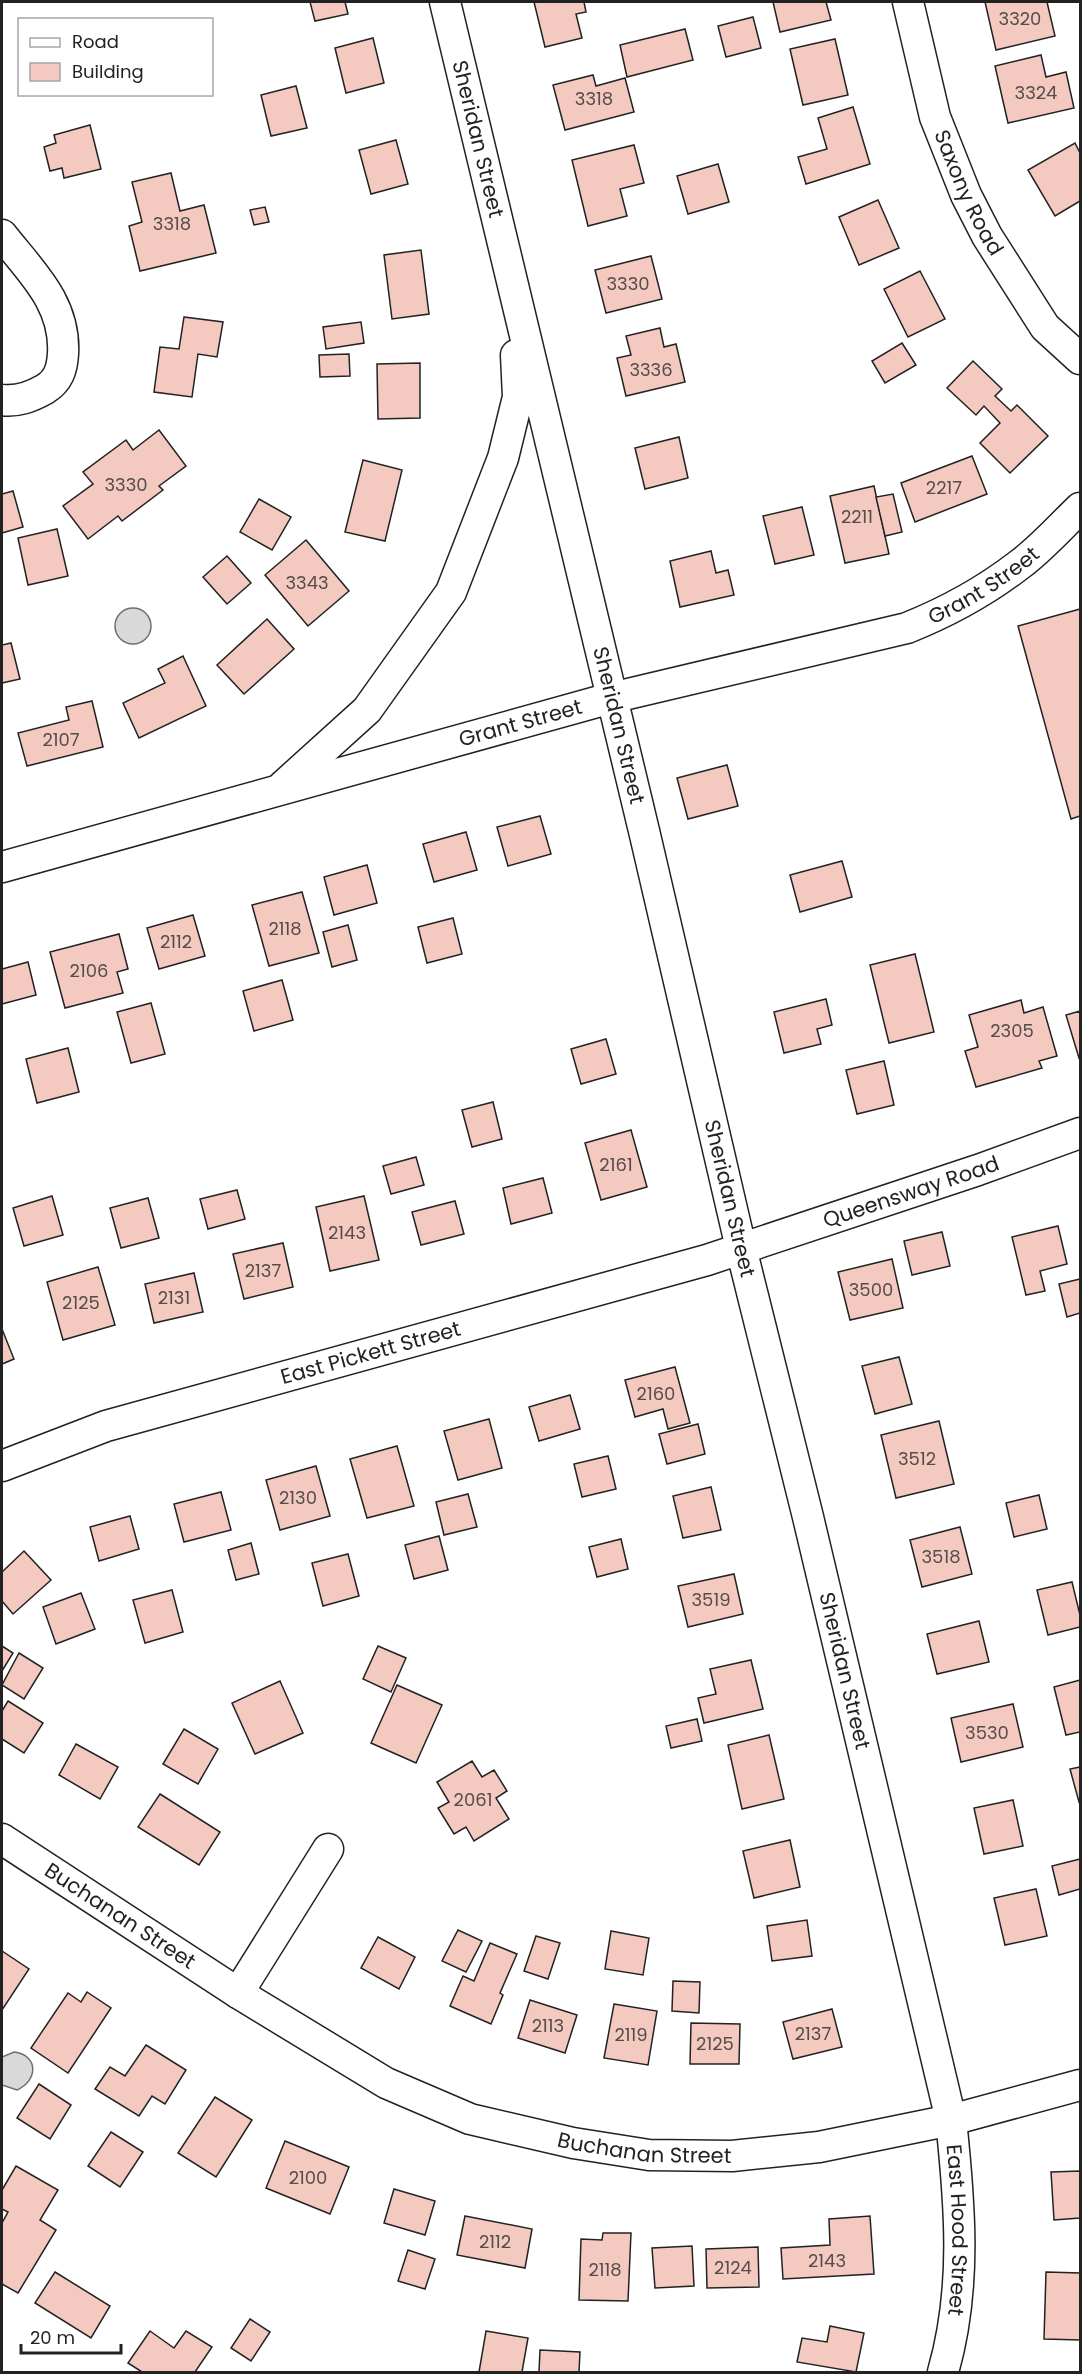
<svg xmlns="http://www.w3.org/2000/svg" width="1082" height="2374" viewBox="0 0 1082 2374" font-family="Poppins,sans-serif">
	<rect width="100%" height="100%" fill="#fff"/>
	<g fill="#d9d9d9" stroke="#6f6f6f" stroke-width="1.5">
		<circle cx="133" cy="626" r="18"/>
		<path d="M14 2052C39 2055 38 2081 17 2090L2 2085V2057Z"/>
	</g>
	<g fill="#f3c9c0" stroke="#222" stroke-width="1.5">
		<polygon points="310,2 345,2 348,14 315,21"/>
		<polygon points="534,2 584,2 586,12 576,14 582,38 545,47"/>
		<polygon points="773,2 826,2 831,20 780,32"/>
		<polygon points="985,2 1047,2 1055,36 996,50"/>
		<polygon points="753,17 761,48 726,57 718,26"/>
		<polygon points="685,29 693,60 627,77 620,45"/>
		<polygon points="373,38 384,83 346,93 335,48"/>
		<polygon points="835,39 848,95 803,105 790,49"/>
		<polygon points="1041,55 1046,77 1066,72 1074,108 1008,123 995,66"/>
		<polygon points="593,75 596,86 625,78 634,112 565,130 553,85"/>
		<polygon points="296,86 307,128 271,136 261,95"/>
		<polygon points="853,107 870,164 806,184 798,157 827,149 818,118"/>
		<polygon points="90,125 101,169 64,178 62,168 50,171 44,147 56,143 54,135"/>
		<polygon points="396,140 408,184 371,194 359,150"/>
		<polygon points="1075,143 1080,153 1080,201 1055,216 1028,170"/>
		<polygon points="634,145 644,183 620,189 627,216 588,226 572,160"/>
		<polygon points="718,164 729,202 688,214 677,176"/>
		<polygon points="171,173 180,211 204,205 216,253 140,271 129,226 142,222 132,182"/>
		<polygon points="878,200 899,248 859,265 839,217"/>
		<polygon points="265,207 269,222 254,225 250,210"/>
		<polygon points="421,250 429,314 392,319 384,255"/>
		<polygon points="651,256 662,299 606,313 595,270"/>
		<polygon points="920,271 945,319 908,337 884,289"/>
		<polygon points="184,317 223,322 217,357 198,354 192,397 154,392 160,347 179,349"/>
		<polygon points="361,322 364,343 326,349 323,327"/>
		<polygon points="660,328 664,347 676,344 685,382 626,396 617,358 631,355 626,336"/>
		<polygon points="902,343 916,365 885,383 872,361"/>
		<polygon points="349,354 350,376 320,377 319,355"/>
		<polygon points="973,361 1002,389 995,396 1011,411 1017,405 1048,436 1010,473 980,443 1000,423 984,406 976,415 947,388"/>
		<polygon points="420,363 420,418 378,419 377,364"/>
		<polygon points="159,430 186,466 159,486 163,490 122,521 118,516 88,539 63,506 93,484 83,472 126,440 133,450"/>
		<polygon points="679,437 688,478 645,489 635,448"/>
		<polygon points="972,456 987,494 915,522 901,483"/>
		<polygon points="363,460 402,470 385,541 345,532"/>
		<polygon points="874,486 889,554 845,563 830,496"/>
		<polygon points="13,491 23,527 2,533 2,494"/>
		<polygon points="893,494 902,532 885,536 876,497"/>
		<polygon points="259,499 291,517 272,550 240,532"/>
		<polygon points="802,507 814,555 775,564 763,516"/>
		<polygon points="57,529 68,576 28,585 18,538"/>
		<polygon points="306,540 349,591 308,626 265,575"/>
		<polygon points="711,551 716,573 728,570 734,595 680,607 670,561"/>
		<polygon points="227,556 251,583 227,604 203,577"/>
		<polygon points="1080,609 1080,816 1071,819 1018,626"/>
		<polygon points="267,619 294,649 244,694 217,665"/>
		<polygon points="11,643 20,679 2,683 2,645"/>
		<polygon points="183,656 206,706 139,738 123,703 165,683 158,669"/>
		<polygon points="92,701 103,747 27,766 18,733 69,720 66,707"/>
		<polygon points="727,765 738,806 688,819 677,778"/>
		<polygon points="540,816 551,854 508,866 497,827"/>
		<polygon points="466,832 477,870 434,882 423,844"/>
		<polygon points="842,861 852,897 800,912 790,875"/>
		<polygon points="367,865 377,903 334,915 324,877"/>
		<polygon points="302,892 319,953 269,966 252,905"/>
		<polygon points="193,915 205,956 159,969 147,928"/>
		<polygon points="453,918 462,954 427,963 418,927"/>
		<polygon points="348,925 357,960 332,967 323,932"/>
		<polygon points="119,934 128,969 117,972 123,993 65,1008 50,952"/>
		<polygon points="915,954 934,1032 889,1043 870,965"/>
		<polygon points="28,962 36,995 2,1004 2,969"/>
		<polygon points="282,980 293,1020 254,1031 243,991"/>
		<polygon points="826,999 832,1025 817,1029 821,1044 784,1053 774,1012"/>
		<polygon points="1021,1000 1024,1013 1043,1007 1057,1056 1039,1061 1042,1068 976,1087 965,1051 978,1047 969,1015"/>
		<polygon points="151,1003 165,1054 131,1063 117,1012"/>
		<polygon points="1080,1011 1080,1057 1079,1058 1066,1015"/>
		<polygon points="606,1039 616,1074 581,1084 571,1049"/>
		<polygon points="68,1048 79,1092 37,1103 26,1059"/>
		<polygon points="884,1061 894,1105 857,1114 846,1070"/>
		<polygon points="493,1102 502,1139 472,1147 462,1110"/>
		<polygon points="631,1130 647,1187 601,1200 585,1143"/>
		<polygon points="416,1157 424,1185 391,1194 383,1166"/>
		<polygon points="543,1178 552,1213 511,1224 503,1188"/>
		<polygon points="237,1190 245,1219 208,1229 200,1199"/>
		<polygon points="52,1196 63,1235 24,1246 13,1208"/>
		<polygon points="364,1196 379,1260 330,1271 316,1207"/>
		<polygon points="148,1198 159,1238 121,1248 110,1208"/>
		<polygon points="455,1201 464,1234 421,1245 412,1212"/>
		<polygon points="1058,1226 1067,1264 1040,1271 1045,1291 1026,1295 1012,1237"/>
		<polygon points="942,1232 950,1266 912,1275 904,1241"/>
		<polygon points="283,1243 293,1287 244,1299 233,1254"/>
		<polygon points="892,1259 903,1308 850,1320 838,1272"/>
		<polygon points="98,1267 115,1325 63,1340 47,1282"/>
		<polygon points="194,1273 203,1312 154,1323 145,1284"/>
		<polygon points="1080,1279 1080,1313 1067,1317 1059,1284"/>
		<polygon points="2,1329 14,1359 2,1364"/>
		<polygon points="899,1357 912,1404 875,1414 862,1366"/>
		<polygon points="675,1367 690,1423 668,1429 663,1409 635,1417 625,1380"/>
		<polygon points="570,1395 580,1429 539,1441 529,1407"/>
		<polygon points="489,1419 502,1468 458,1480 444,1431"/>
		<polygon points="939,1421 954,1484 896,1498 881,1435"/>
		<polygon points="698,1424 705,1454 667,1464 659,1434"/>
		<polygon points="397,1446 414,1506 367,1518 350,1459"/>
		<polygon points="608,1456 616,1489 582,1497 574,1464"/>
		<polygon points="316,1466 330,1516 280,1530 266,1480"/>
		<polygon points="711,1487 721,1530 683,1538 673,1496"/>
		<polygon points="221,1492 231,1530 184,1542 174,1504"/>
		<polygon points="468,1494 477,1527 444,1535 436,1502"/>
		<polygon points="1039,1495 1047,1529 1014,1537 1006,1503"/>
		<polygon points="130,1516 139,1549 99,1561 90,1527"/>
		<polygon points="960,1527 972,1574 922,1587 910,1540"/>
		<polygon points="439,1536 448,1570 414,1579 405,1545"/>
		<polygon points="621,1539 628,1569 597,1577 589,1547"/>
		<polygon points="251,1543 259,1574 236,1580 228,1550"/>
		<polygon points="24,1551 51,1580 13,1614 2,1601 2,1572"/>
		<polygon points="348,1554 359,1596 323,1606 312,1563"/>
		<polygon points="734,1574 743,1614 688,1627 678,1586"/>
		<polygon points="1072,1582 1080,1615 1080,1627 1048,1635 1037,1590"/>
		<polygon points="172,1590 183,1632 145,1643 133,1600"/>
		<polygon points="81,1593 95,1629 56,1644 43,1607"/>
		<polygon points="979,1621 989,1662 937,1674 927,1634"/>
		<polygon points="2,1646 13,1653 2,1671"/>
		<polygon points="378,1646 406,1658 391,1692 363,1679"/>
		<polygon points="19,1653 43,1668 24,1699 2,1685"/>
		<polygon points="751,1660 763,1709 704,1723 698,1698 716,1694 710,1669"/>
		<polygon points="1080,1680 1080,1732 1066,1735 1054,1687"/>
		<polygon points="280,1681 303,1733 255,1754 232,1703"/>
		<polygon points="397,1685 442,1705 416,1763 371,1743"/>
		<polygon points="8,1701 43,1723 24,1753 2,1739 2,1711"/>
		<polygon points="1013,1704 1023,1747 961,1762 951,1718"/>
		<polygon points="697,1719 702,1741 671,1748 666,1726"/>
		<polygon points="184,1729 218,1749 198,1784 163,1764"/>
		<polygon points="769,1735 784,1799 742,1809 728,1745"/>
		<polygon points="76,1744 118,1767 100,1799 59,1775"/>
		<polygon points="472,1761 482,1777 494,1770 507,1791 496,1798 509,1819 474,1841 466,1827 454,1834 438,1808 449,1802 437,1782"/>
		<polygon points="1080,1767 1080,1801 1079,1802 1070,1769"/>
		<polygon points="160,1794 220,1832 199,1865 138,1827"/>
		<polygon points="1013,1800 1023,1846 984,1854 974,1808"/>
		<polygon points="790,1840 800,1887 754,1898 743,1851"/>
		<polygon points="1080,1859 1080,1889 1059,1895 1052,1866"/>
		<polygon points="1036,1889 1047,1936 1005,1945 994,1898"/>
		<polygon points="807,1920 812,1956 772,1961 767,1926"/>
		<polygon points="458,1930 482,1941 466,1972 442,1961"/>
		<polygon points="611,1931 649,1938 643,1975 605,1969"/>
		<polygon points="536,1936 560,1943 548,1979 524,1971"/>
		<polygon points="378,1937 415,1957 399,1989 361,1968"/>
		<polygon points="490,1943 517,1954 500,1993 503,1995 491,2024 450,2006 463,1976 474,1981"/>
		<polygon points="2,1951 29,1969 2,2010"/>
		<polygon points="673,1981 700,1982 699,2013 672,2011"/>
		<polygon points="87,1992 111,2008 68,2073 31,2048 68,1993 81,2002"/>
		<polygon points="530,2000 577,2015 565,2053 518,2038"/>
		<polygon points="614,2004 657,2011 648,2065 604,2058"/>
		<polygon points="832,2009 842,2047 793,2059 783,2022"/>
		<polygon points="691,2023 740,2024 739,2064 690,2064"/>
		<polygon points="146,2045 186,2070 165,2104 152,2096 139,2116 95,2089 110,2067 125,2076"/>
		<polygon points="39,2084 71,2105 50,2139 17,2118"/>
		<polygon points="215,2097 252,2120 216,2177 178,2153"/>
		<polygon points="111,2132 143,2152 120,2187 88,2166"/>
		<polygon points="285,2141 349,2167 330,2214 266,2188"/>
		<polygon points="16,2166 58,2190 40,2220 56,2230 18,2293 2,2284 2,2223 8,2212 2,2209 2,2190"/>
		<polygon points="1080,2171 1080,2218 1054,2220 1051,2172"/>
		<polygon points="394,2189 435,2201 425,2235 384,2223"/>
		<polygon points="465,2216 532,2229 525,2268 457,2255"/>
		<polygon points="870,2216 874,2274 783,2279 781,2248 830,2245 829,2219"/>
		<polygon points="603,2233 631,2233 628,2301 579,2300 581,2239 602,2240"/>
		<polygon points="692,2246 694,2286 655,2288 652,2248"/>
		<polygon points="758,2247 759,2287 707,2288 706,2249"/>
		<polygon points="408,2250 435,2259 425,2289 398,2281"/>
		<polygon points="55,2272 110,2306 91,2338 35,2303"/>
		<polygon points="1046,2272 1080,2273 1080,2340 1044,2339"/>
		<polygon points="250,2319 270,2332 251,2361 231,2348"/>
		<polygon points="830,2326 864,2333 856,2372 797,2362 802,2338 827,2342"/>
		<polygon points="150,2331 174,2348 186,2331 212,2347 195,2372 142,2372 128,2363"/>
		<polygon points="486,2331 528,2338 522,2372 479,2372"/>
		<polygon points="540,2350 580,2352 579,2372 539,2372"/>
	</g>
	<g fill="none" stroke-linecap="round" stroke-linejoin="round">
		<defs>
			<g id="minor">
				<path id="s1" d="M445 2 645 835 741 1248 808 1517 951 2120C960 2205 967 2289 943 2372"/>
				<path id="s2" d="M908 2 935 117 966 195 987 236 1045 327 1080 359"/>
				<path d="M2 235C31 272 66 303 63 354 62 370 58 381 45 389 31 397 18 402 2 400"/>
				<polyline points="283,786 367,710 451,592 503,458 518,397 516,355"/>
				<path id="s3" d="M2 867 611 698 907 628C947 612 984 592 1019 565 1041 549 1060 527 1080 508"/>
				<path id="s4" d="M2 1466 106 1426 707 1260 978 1170 1080 1133"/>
				<path id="s5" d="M2 1839 238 1993 386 2083 470 2119 573 2143 649 2155 732 2156 819 2147 951 2120 1080 2085"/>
				<polyline points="238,1993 328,1849"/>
			</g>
		</defs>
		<use href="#minor" stroke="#222" stroke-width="33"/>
		<use href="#minor" stroke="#fff" stroke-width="30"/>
	</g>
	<g text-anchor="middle" stroke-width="4.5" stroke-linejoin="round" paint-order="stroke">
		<g font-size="18" fill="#564c4a">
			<text x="1020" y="25">3320</text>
			<text x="1036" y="99">3324</text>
			<text x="594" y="105">3318</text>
			<text x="172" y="230">3318</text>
			<text x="628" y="290">3330</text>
			<text x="651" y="376">3336</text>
			<text x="126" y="491">3330</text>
			<text x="944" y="494">2217</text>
			<text x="857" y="523">2211</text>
			<text x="307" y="589">3343</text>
			<text x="61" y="746">2107</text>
			<text x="285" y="935">2118</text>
			<text x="176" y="948">2112</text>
			<text x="89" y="977">2106</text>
			<text x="1012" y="1037">2305</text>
			<text x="616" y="1171">2161</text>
			<text x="347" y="1239">2143</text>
			<text x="263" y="1277">2137</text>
			<text x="871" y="1296">3500</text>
			<text x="174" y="1304">2131</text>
			<text x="81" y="1309">2125</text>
			<text x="656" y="1400">2160</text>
			<text x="917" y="1465">3512</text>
			<text x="298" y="1504">2130</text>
			<text x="941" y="1563">3518</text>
			<text x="711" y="1606">3519</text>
			<text x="987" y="1739">3530</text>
			<text x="473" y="1806">2061</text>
			<text x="548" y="2032">2113</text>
			<text x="813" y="2040">2137</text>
			<text x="631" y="2041">2119</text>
			<text x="715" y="2050">2125</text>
			<text x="308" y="2184">2100</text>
			<text x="495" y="2248">2112</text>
			<text x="827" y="2267">2143</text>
			<text x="733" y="2274">2124</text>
			<text x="605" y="2276">2118</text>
		</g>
		<g font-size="21" fill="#222" stroke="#fff">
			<text dy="7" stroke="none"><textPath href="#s1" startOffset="141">Sheridan Street</textPath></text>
			<text dy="7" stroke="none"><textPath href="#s2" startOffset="201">Saxony Road</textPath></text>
			<text dy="7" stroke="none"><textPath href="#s3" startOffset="1024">Grant Street</textPath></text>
			<text dy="7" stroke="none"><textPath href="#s3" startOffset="538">Grant Street</textPath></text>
			<text dy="7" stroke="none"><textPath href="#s1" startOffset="744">Sheridan Street</textPath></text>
			<text dy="7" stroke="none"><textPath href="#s4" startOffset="950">Queensway Road</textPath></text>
			<text dy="7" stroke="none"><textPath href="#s1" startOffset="1230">Sheridan Street</textPath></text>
			<text dy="7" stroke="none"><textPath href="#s4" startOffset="386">East Pickett Street</textPath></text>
			<text dy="7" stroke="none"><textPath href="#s1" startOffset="1716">Sheridan Street</textPath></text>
			<text dy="7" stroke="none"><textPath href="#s5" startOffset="141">Buchanan Street</textPath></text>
			<text dy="7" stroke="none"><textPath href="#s5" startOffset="724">Buchanan Street</textPath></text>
			<text dy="7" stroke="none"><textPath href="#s1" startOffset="2288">East Hood Street</textPath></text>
		</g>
	</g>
	<rect width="1082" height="2374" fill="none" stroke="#222222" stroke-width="6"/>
	<rect x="18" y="18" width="195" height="78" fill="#ffffff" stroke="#a7a7a7" stroke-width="1.5"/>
	<rect x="30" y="38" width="30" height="9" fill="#ffffff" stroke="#a7a7a7" stroke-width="1.5"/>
	<text x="72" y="48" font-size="18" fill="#222222">Road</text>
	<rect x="30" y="63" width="30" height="18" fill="#f3c9c0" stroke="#a7a7a7" stroke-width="1.5"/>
	<text x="72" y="78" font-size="18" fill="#222222">Building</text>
	<path d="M21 2344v9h100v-9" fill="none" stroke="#222222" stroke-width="3"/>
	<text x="30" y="2344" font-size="18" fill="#222222" stroke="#ffffff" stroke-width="4.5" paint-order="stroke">20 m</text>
</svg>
